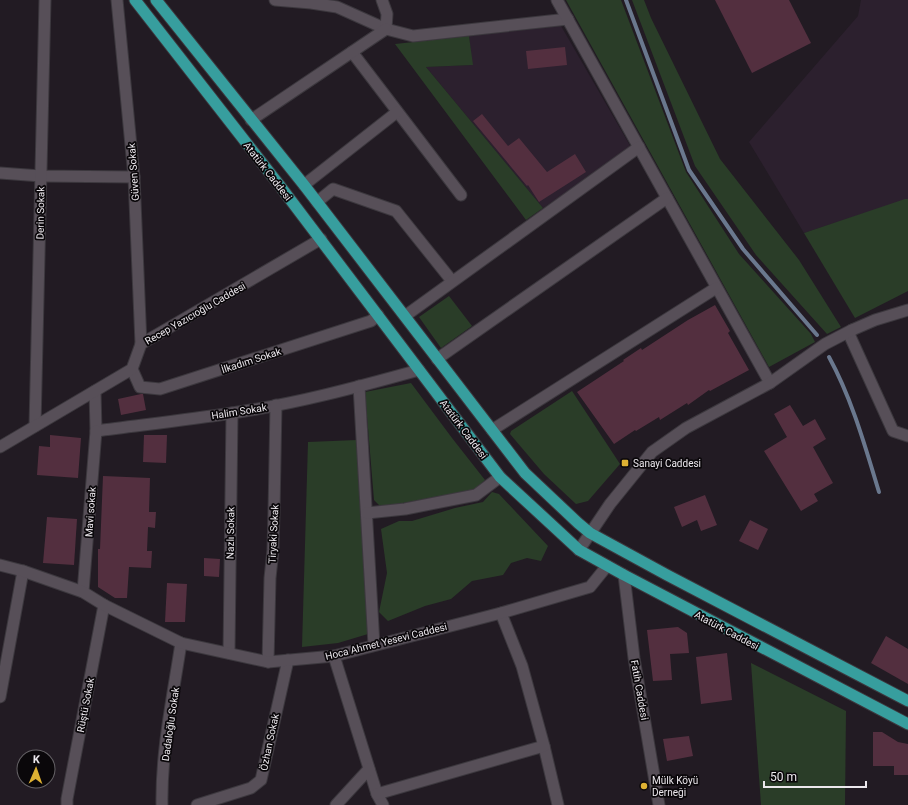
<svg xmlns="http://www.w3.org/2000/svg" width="908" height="805" viewBox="0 0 908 805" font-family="Roboto,sans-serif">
	<rect width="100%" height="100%" fill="#221b23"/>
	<g fill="#2c202e">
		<polygon points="861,0 908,0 908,199 804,233 749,142 858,16"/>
		<polygon points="561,26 632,149 543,208 426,67 472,65 469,36"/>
	</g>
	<g fill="#2a3d28">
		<polygon points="566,0 621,0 686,172 739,254 811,334 815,342 769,367"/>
		<polygon points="632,0 644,0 651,18 720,159 799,260 841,327 827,334 756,255 695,166"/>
		<polygon points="469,36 473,65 426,67 543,208 526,220 395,44"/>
		<polygon points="905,199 908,199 908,291 855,318 804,233"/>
		<polygon points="449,296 472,326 441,348 419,317"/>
		<polygon points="411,383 452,438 485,480 474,490 381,507 374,500 365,392"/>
		<polygon points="572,391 620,464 588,501 576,504 544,474 510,434 511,431"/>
		<polygon points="357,440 368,634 338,643 302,647 308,442"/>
		<polygon points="492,492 499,494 548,546 541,561 527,558 511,563 503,575 472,581 451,599 425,606 388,621 379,612 387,573 381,529 399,521 412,521 455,508 483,502"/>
		<polygon points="751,663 846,711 845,805 761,805"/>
	</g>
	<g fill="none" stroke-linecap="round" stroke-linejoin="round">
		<g stroke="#6a788e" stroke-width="4">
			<polyline points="626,0 689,170 743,249 817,335"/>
			<path d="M829 357C852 399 865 446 879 492"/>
		</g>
	</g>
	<g fill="#532f3f">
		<polygon points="715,0 789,0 811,43 752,73"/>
		<polygon points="565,47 567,65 528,69 526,51"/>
		<polygon points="482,114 508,146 519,138 547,172 575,154 586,172 539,202 528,185 527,186 473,121"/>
		<polygon points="715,305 730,331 728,333 749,370 710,391 709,390 688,405 687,403 660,420 659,417 636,431 635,430 614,444 577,392 624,361 623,360 641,348 642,350 688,320"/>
		<polygon points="141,394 143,394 146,410 121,415 118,399"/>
		<polygon points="790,405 803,426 815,419 826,439 813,447 833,483 814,494 818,501 801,511 764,451 787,437 774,414"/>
		<polygon points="50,435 81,438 78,478 37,475 39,446 50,447"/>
		<polygon points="144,435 167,435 166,463 143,462"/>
		<polygon points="103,476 150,478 149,512 156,512 155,528 148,527 147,551 152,551 151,568 129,567 127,598 115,598 98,587 98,549 100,549"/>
		<polygon points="705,495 717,525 701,531 697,520 682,527 674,507"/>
		<polygon points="47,517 77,519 74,565 43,563"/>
		<polygon points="750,520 768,529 758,550 739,541"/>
		<polygon points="204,558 220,559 219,577 204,576"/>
		<polygon points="167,583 187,584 185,622 165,622"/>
		<polygon points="678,627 687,633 689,653 670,654 672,680 653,681 647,630"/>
		<polygon points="886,636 908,649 908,684 871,663"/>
		<polygon points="727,653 732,700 701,704 696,657"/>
		<polygon points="873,732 882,732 898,742 908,744 908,775 894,775 894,766 873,766"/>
		<polygon points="689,736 693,756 667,761 663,739"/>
	</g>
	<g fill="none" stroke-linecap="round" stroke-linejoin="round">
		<defs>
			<g id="minor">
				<polyline points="117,0 134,177 141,344"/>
				<polyline points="275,0 311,3 337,7 386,29 413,36 568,19"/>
				<polyline points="382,0 387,14 386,29"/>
				<polyline points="557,0 770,383"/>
				<polyline points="352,52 461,195"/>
				<polyline points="251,120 386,29"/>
				<polyline points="0,173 41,176 134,177"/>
				<polyline points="304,185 397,112"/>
				<polyline points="317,202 333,189 396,211 452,281"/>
				<polyline points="405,316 639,147"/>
				<polyline points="852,330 849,334 893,431 908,436"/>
				<polyline points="437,359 667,198"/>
				<polyline points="132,369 140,387 160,389 371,321 378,315"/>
				<polyline points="359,386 374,645"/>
				<path d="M95 391 96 431C141 425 187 420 232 413 295 404 358 387 419 370"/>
				<polyline points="35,426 45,0"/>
				<polyline points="492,430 716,288"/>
				<polyline points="367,513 405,509 476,495 500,477"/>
				<polyline points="83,592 96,431"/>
				<polyline points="229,653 232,413"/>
				<polyline points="334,656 377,794 383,805"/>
				<polyline points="268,662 270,578 273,550 274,512 276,405"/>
				<polyline points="0,697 23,571"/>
				<polyline points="544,746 558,805"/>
				<polyline points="377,794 544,746 522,666 501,613"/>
				<polyline points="67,805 67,799 104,605"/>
				<path d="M162 805C161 751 173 696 181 643"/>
				<polyline points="197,805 251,788 261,780 288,660"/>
				<polyline points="336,805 369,769"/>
			</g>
			<g id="tertiary">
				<polyline points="0,447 132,369 141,344 321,239"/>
				<polyline points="579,550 610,504 652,452 686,428 770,383 825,344 852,330 875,320 908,310"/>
				<polyline points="0,565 23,571 83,592 104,605 181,643 268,662 334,656 501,613 590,587 607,566"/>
				<polyline points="624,575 634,658 659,805"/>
			</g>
			<g id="primary">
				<polyline points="135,0 280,186 500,477 579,550 624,575 908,724"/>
				<polyline points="156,0 304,185 525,473 578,523 590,533 667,575 908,701"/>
			</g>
		</defs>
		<use href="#minor" stroke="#3c383e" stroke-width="13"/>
		<use href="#tertiary" stroke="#3c383e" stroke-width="13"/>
		<use href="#primary" stroke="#3c383e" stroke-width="13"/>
		<use href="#minor" stroke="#574f58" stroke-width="11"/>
		<use href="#tertiary" stroke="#574f58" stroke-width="11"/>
		<use href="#primary" stroke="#379e9e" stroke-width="11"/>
	</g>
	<g fill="#deb133" stroke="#0a070a" stroke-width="1.5">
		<rect x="621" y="459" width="8" height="8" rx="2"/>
		<circle cx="644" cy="786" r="4"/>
	</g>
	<g text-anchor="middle" stroke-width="3.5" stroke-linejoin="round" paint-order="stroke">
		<g font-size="10" fill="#ece8ed" stroke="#0a070a">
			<text transform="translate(268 171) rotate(52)" y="4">Atatürk Caddesi</text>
			<text transform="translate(133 172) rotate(-94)" y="4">Güven Sokak</text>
			<text transform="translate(40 213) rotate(-89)" y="4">Derin Sokak</text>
			<text transform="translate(195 313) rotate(-30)" y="4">Recep Yazıcıoğlu Caddesi</text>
			<text transform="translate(251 360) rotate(-18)" y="4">İlkadım Sokak</text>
			<text transform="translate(239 411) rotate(-9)" y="4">Halim Sokak</text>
			<text transform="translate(464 429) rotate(53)" y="4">Atatürk Caddesi</text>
			<text transform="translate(90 512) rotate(-86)" y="4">Mavi sokak</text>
			<text transform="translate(230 533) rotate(-89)" y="4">Nazlı Sokak</text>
			<text transform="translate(273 534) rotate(-87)" y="4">Tiryaki Sokak</text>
			<text transform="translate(727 630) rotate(28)" y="4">Atatürk Caddesi</text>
			<text transform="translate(386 641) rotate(-14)" y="4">Hoca Ahmet Yesevi Caddesi</text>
			<text transform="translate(640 690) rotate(80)" y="4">Fatih Caddesi</text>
			<text transform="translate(85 705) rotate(-79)" y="4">Rüştü Sokak</text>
			<text transform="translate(170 724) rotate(-82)" y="4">Dadaloğlu Sokak</text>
			<text transform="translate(269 742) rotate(-78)" y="4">Özhan Sokak</text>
		</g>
		<g font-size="10" fill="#ece8ed" stroke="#0a070a" text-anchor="start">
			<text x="633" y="467">Sanayi Caddesi</text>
			<text x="652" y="784">Mülk Köyü<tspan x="652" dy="12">Derneği</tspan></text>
		</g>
	</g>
	<g transform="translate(36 769) rotate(2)"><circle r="19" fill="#0a070a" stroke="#646165"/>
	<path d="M0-3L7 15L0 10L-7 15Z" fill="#deb133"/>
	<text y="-6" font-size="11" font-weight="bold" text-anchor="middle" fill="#ece8ed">K</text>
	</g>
	<path d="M764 781v6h102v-6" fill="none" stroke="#ece8ed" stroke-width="2"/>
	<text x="770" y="781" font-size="12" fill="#ece8ed" stroke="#0a070a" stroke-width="3" paint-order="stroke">50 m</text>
</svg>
